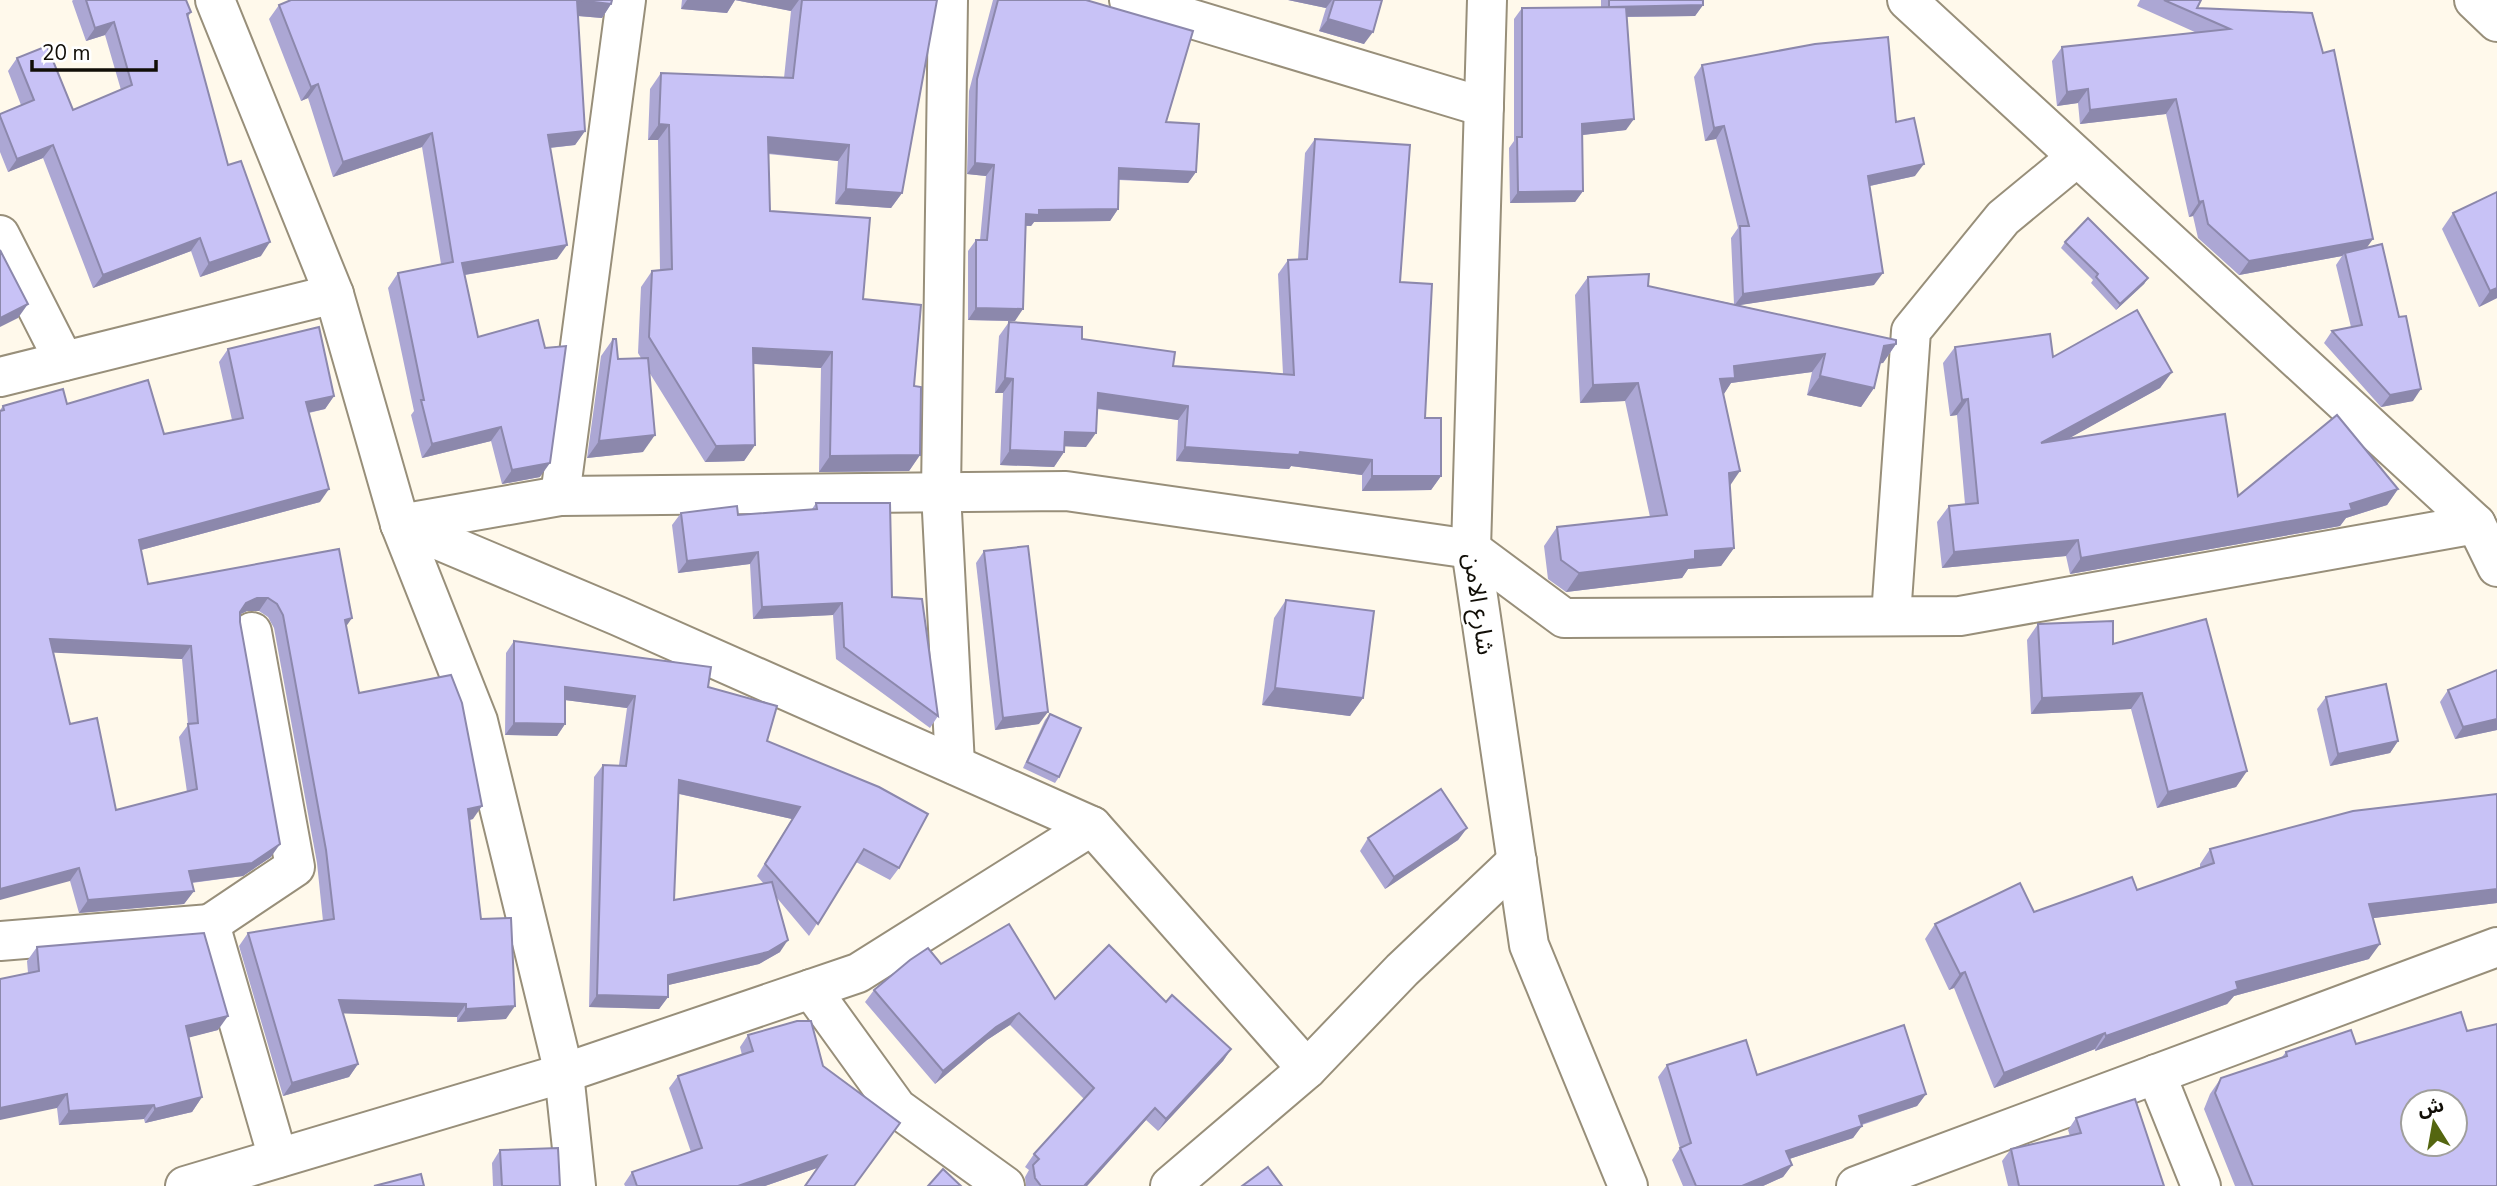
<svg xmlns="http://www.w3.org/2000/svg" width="2497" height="1186" viewBox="0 0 2497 1186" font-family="'Nunito Sans','Noto Sans Arabic',sans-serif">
	<rect width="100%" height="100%" fill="#fff9eb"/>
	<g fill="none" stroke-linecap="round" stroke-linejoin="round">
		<defs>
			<g id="minor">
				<polyline points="215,0 334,294 400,524 478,721 564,1073 576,1186"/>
				<polyline points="948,0 941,492 955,765"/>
				<polyline points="1129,0 1484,107"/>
				<polyline points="1487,0 1471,549 1529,945 1628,1186"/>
				<polyline points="1907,0 2476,524 2497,567"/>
				<polyline points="0,235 64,361"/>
				<polyline points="0,377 334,294"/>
				<polyline points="560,496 626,0"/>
				<polyline points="400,524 560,496 1066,491 1471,549 1564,618 1960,616 2476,524"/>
				<polyline points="400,524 618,616 1092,826 1307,1069"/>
				<polyline points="1891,616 1911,331 2003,218 2077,157"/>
				<polyline points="210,924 295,867 252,632"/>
				<polyline points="0,941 210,924 278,1158"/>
				<polyline points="811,989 897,1108 1005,1186"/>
				<polyline points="2156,1074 2201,1186"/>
				<polyline points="185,1186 564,1073 858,973 1092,826"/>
				<polyline points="1170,1186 1307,1069 1402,970 1517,861"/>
				<polyline points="1856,1186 2497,947"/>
			</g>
			<polyline id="tertiary" points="2474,0 2497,22"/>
		</defs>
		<use href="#minor" stroke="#988f7a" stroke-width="42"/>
		<use href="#tertiary" stroke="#988f7a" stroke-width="42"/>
		<use href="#minor" stroke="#fff" stroke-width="38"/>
		<use href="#tertiary" stroke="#fff" stroke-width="38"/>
	</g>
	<g fill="#aca7d4" fill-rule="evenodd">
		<polygon points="73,0 186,0 191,12 188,17 228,165 261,256 200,277 191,251 93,288 43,158 8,172 0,152 0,114 21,105 8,71 17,58 73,110 121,90 105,35 86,41 72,1"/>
		<polygon points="682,0 937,0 902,193 891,208 835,204 838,161 768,154 770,211 863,299 914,386 920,455 909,471 819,472 821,368 754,364 755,445 744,461 705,462 649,372 643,452 587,458 601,356 613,339 618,359 641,358 638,353 641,287 652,271 660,270 658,140 648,140 650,89 661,73 784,78 791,11 735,0 727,13 681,9"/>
		<polygon points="993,0 1086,0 1166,122 1196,172 1188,183 1119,180 1118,209 1110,221 1034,222 1031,226 1025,226 1015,321 968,320 968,251 976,240 980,240 986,176 967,174 969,91"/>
		<polygon points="1288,0 1382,0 1364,44 1319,31 1326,8"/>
		<polygon points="1601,0 1703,0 1703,5 1695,16 1626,17 1626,130 1582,135 1583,191 1575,202 1510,203 1509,148 1514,141 1514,19 1522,8 1601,8"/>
		<polygon points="2140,0 2201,0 2197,8 2312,13 2366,248 2413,401 2381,407 2324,343 2332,331 2351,327 2336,265 2342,256 2239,275 2198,238 2193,216 2189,217 2166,114 2080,124 2078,103 2057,106 2052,61 2062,47 2197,33 2137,6"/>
		<polygon points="611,4 602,18 578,16 585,131 575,145 550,148 557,259 465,275 478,337 540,477 502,484 491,441 422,458 411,415 414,411 388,288 398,273 441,264 422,147 333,177 308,98 301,101 269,19 279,5"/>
		<polygon points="1702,65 1896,122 1915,176 1870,186 1874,285 1739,305 1896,344 1883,363 1880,363 1874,388 1861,407 1807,395 1812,372 1731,383 1723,395 1734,548 1721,566 1688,569 1682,578 1566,592 1548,579 1544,546 1557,527 1650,517 1625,401 1580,403 1575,295 1588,277 1648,286 1734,304 1731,238 1738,228 1716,139 1705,141 1694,77"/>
		<polygon points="1315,139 1400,282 1425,418 1441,476 1431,490 1362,491 1362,475 1291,466 1289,469 1176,461 1178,420 1097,409 1086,447 1064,446 1064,452 1054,467 1000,465 1003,393 995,393 999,336 1009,322 1082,339 1173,366 1283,374 1278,274 1288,260 1298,259 1305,153"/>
		<polygon points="2497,192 2497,298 2479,307 2442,229 2453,213"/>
		<polygon points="2065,242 2148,278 2144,284 2116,310 2091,283 2093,280 2061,248"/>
		<polygon points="1955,347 2053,357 2172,372 2160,388 2067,439 2238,496 2398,489 2387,505 2346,518 2340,526 2070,574 2066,556 1942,568 1937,522 1949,506 1965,504 1957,415 1950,416 1943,363"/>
		<path d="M228 349 334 396 325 409 309 413 320 502 141 550 148 584 339 549 346 627 359 693 473 819 470 820 481 919 506 1019 457 1022V1017L343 1013 358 1064 349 1077 283 1096 239 946 248 933 323 921 317 863 274 628 268 617 259 611H247L240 614V622L271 857 243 876 192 883 194 891 184 904 79 913 70 881 0 410 3 406 67 404 164 434 232 420 219 362ZM53 652 182 659 188 725 179 737 187 792 116 810 70 724Z"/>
		<polygon points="816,503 892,597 938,716 930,728 836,659 833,615 753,619 750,564 678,573 672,525 681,513 738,515 812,509"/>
		<polygon points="984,551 1039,724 995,730 976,563"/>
		<polygon points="1286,600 1363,698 1350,716 1262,705 1274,618"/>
		<polygon points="2038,624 2113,644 2247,771 2236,787 2157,808 2131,709 2031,714 2027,640"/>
		<path d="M514 641 708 687 767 741 899 868 890 880 856 862 809 936 777 898 780 952 759 964 668 985V997L659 1009 589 1007 594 777 603 765H619L627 708 565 700V724L557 736 505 735 506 653ZM679 794 792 819 757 876 764 884 674 900Z"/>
		<polygon points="2448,690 2497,730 2455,739 2440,702"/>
		<polygon points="2326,697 2398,741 2390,753 2330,766 2317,709"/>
		<polygon points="1050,714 1059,777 1055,783 1023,768 1045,720"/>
		<polygon points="2497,794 2497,903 2373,918 2369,959 2234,996 2227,1004 2095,1051 2095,1049 1994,1088 1954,988 1949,990 1925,939 1935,924 2034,912 2137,890 2200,867 2200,864 2210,849"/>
		<polygon points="1467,828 1458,840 1385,889 1360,851 1368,838"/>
		<polygon points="37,947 218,1030 189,1037 202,1097 192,1112 145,1123 144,1119 59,1125 57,1108 28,973 27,961"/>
		<polygon points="941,964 1055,999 1166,1002 1231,1049 1223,1061 1158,1131 1146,1120 1087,1186 1026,1186 1025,1177 1029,1170 1025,1167 1034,1154 1084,1099 1010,1025 987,1040 935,1084 865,1002 874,990"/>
		<polygon points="2467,1031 2497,1186 2235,1186 2204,1109 2210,1094 2221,1078 2282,1057 2286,1052"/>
		<polygon points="748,1035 817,1168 765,1186 625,1186 624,1184 632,1172 691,1152 669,1088 678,1076 742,1055 740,1047"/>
		<polygon points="1667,1065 1757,1075 1926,1094 1917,1106 1862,1125 1853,1138 1789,1159 1792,1165 1783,1177 1763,1186 1683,1186 1672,1160 1680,1148 1658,1077"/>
		<polygon points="2076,1118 2164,1186 2008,1186 2002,1161 2011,1149 2070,1136 2068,1130"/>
		<polygon points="500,1150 560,1186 493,1186 492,1163"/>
	</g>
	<g fill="#8c88ac">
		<polygon points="577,0 611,4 602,18 567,15"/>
		<polygon points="687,0 799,0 791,11 735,0 727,13 681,9"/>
		<polygon points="1288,0 1332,0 1326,8"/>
		<polygon points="1703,5 1695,16 1602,17 1609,7"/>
		<polygon points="1328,19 1373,32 1364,44 1319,31"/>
		<polygon points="114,22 105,35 86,41 95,28"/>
		<polygon points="318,84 308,98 301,101 311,87"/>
		<polygon points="2088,89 2078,103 2057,106 2067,92"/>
		<polygon points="2176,99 2166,114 2080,124 2090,110"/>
		<polygon points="1634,119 1626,130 1574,136 1582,124"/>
		<polygon points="659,124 669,125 658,140 648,140"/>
		<polygon points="1724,126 1716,139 1705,141 1714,128"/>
		<polygon points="585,131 575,145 538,149 548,135"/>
		<polygon points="432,133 422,147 333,177 343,162"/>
		<polygon points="768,137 849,145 838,161 757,152"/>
		<polygon points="53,145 43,158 8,172 17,159"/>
		<polygon points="975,163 994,165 986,176 967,174"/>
		<polygon points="1924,164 1915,176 1860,188 1868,176"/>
		<polygon points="1119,168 1196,172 1188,183 1111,179"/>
		<polygon points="846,189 902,193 891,208 835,204"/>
		<polygon points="1583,191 1575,202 1510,203 1518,192"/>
		<polygon points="2203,201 2193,216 2189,217 2199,202"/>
		<polygon points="1118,209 1110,221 1034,222 1031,226 1017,225 1026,214 1039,210"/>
		<polygon points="200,238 191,251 93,288 103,275"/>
		<polygon points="2373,239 2363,253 2345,253 2342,256 2239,275 2249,261"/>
		<polygon points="270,242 261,256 200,277 209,263"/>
		<polygon points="567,245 557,259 452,277 462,263"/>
		<polygon points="1883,273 1874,285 1734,306 1743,294"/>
		<polygon points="2148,278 2144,284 2116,310 2120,304"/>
		<polygon points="2497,288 2497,298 2479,307 2490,291"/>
		<polygon points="28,304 18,318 0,327 0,318"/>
		<polygon points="976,308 1023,309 1015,321 968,320"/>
		<polygon points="1896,344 1883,363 1871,365 1884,346"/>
		<polygon points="753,348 832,352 821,368 742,363"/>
		<polygon points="1825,354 1812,372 1731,383 1722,397 1720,379 1734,366"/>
		<polygon points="2172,372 2160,388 2030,460 2041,443"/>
		<polygon points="1820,376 1874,388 1861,407 1807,395"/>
		<polygon points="1005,378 1013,379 1003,393 995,393"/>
		<polygon points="1638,383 1625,401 1580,403 1593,385"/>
		<polygon points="2421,389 2413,401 2381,407 2390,395"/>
		<polygon points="1098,393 1188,406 1178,420 1088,407"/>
		<polygon points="334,396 325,409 297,415 306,402"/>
		<polygon points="1968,399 1957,415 1950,416 1962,400"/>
		<polygon points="501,427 491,441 422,458 432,444"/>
		<polygon points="1065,432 1096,433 1086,447 1055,446"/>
		<polygon points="655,435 643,452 587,458 599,441"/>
		<polygon points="755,445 744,461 705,462 716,446"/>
		<polygon points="1185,447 1300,452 1372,460 1362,475 1291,466 1289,469 1176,461"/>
		<polygon points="1010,450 1064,452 1054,467 1000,465"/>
		<polygon points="920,455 909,471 819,472 830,456"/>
		<polygon points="550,463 540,477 502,484 512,470"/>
		<polygon points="1740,471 1727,490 1729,473"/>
		<polygon points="1372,476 1441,476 1431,490 1362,491"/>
		<polygon points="329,489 320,502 130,553 139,540"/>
		<polygon points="2398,489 2387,505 2346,518 2340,526 2070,574 2081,558 2350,504"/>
		<polygon points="2078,540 2066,556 1942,568 1954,552"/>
		<polygon points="1734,548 1721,566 1688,569 1682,578 1566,592 1579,573 1695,551"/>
		<polygon points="758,552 750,564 678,573 687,561"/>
		<polygon points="257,598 268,598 259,611 247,611 237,616 246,603"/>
		<polygon points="842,603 833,615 753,619 762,607"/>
		<polygon points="352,618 343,631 345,620"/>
		<polygon points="50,639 191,646 182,659 41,652"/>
		<polygon points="565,687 635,696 627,708 557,699"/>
		<polygon points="1275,688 1363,698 1350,716 1262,705"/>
		<polygon points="2142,693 2131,709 2031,714 2042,698"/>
		<polygon points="1048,712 1039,724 995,730 1003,718"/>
		<polygon points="2497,719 2497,730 2455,739 2463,727"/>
		<polygon points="514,723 565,724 557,736 505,735"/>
		<polygon points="2398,741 2390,753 2330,766 2338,754"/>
		<polygon points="2247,771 2236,787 2157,808 2168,792"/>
		<polygon points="679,780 800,807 792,819 671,792"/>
		<polygon points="482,806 473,819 459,822 468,809"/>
		<polygon points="1467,828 1458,840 1385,889 1394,877"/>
		<polygon points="280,844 271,857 243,876 180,884 189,871"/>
		<polygon points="79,868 70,881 0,900 0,889"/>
		<polygon points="2497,889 2497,903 2358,920 2369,904"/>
		<polygon points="194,891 184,904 79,913 88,900"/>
		<polygon points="788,940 780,952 759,964 660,987 668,975"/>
		<polygon points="2380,944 2369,959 2234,996 2227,1004 2095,1051 2106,1036 2236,982"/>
		<polygon points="1965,972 1954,988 1949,990 1960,974"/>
		<polygon points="597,995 668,997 659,1009 589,1007"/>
		<polygon points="339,1000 466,1004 457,1017 330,1013"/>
		<polygon points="515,1006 506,1019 457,1022 466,1009"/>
		<polygon points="1019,1013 1010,1025 987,1040 935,1084 943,1071 996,1027"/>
		<polygon points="228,1016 218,1030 176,1041 186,1026"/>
		<polygon points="2105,1033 2095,1049 1994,1088 2004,1073"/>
		<polygon points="1231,1049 1223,1061 1158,1131 1166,1119"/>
		<polygon points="358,1064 349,1077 283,1096 292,1083"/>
		<polygon points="67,1094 57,1108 0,1120 0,1108"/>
		<polygon points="1926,1094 1917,1106 1850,1128 1859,1116"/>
		<polygon points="202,1097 192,1112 145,1123 155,1109"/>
		<polygon points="154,1105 144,1119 59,1125 69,1111"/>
		<polygon points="1155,1108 1146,1120 1087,1186 1084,1186"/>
		<polygon points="1862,1126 1853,1138 1777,1163 1786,1151"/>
		<polygon points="826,1156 817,1168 765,1186 738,1186"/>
		<polygon points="1792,1165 1783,1177 1763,1186 1742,1186"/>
	</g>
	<g fill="#c8c2f6" stroke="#8c88ac" stroke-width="2" fill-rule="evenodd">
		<polygon points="86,0 186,0 191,12 187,14 228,165 241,161 270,242 209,263 200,238 103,275 53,145 17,159 0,116 0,114 34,100 17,58 47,46 73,110 132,85 114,22 95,28"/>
		<polygon points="291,0 612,0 611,4 577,0 585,131 548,135 567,245 462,263 478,337 538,320 545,348 566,346 550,463 512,470 501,427 432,444 421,400 424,400 398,273 453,262 432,133 343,162 318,84 311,87 279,5"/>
		<polygon points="802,0 937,0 902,193 846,189 849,145 768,137 770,211 870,218 863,299 921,305 914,386 921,387 920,455 830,456 832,352 753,348 755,445 716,446 649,337 652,271 672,269 669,125 659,124 661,73 793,78"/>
		<polygon points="998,0 1086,0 1193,31 1166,122 1199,124 1196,172 1119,168 1118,209 1039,210 1039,215 1026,214 1023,309 976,308 976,240 987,240 994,165 975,163 977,79"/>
		<polygon points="1334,0 1382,0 1373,32 1328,19"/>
		<polygon points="1609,0 1703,0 1703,5 1609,7"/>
		<polygon points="2164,0 2201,0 2197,8 2312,13 2323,53 2334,50 2373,239 2249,261 2208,224 2203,201 2199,202 2176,99 2090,110 2088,89 2067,92 2062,47 2230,29"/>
		<polygon points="1626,7 1634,119 1582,124 1583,191 1518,192 1517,137 1522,137 1522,8"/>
		<polygon points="1888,37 1896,122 1914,118 1924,164 1868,176 1883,273 1743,294 1740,226 1749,226 1724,126 1714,128 1702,65 1815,44"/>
		<polygon points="1315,139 1410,145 1400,282 1432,284 1425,418 1441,418 1441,476 1372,476 1372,460 1300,452 1299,455 1185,447 1188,406 1098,393 1096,433 1065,432 1064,452 1010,450 1013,379 1005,378 1009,322 1082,327 1082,339 1175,352 1173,366 1294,375 1288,260 1307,259"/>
		<polygon points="2497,192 2497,288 2490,291 2453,213"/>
		<polygon points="2088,218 2148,278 2120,304 2096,277 2098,274 2065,242"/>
		<polygon points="2382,244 2399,317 2406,316 2421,389 2390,395 2332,331 2362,325 2345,253"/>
		<polygon points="0,250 28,304 0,318"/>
		<polygon points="1649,274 1648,286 1896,340 1896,344 1884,346 1874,388 1820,376 1825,354 1734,366 1735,378 1720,379 1740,471 1729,473 1734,548 1695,551 1695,559 1579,573 1561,560 1557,527 1667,515 1638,383 1593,385 1588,277"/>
		<polygon points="2137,310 2172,372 2041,443 2225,414 2238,496 2337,415 2398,489 2350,504 2352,510 2081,558 2078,540 1954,552 1949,506 1978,503 1968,399 1962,400 1955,347 2050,334 2053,357"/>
		<path d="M319 327 334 396 306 402 329 489 139 540 148 584 339 549 352 618 345 620 359 693 451 675 462 703 482 806 468 809 481 919 511 918 515 1006 466 1009V1004L339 1000 358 1064 292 1083 248 933 334 919 326 850 283 615 277 604 268 598H257L246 603 240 612V622L280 844 252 863 189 871 194 891 88 900 79 868 0 889V411L4 410 3 406 63 389 67 404 148 380 164 434 243 418 228 349ZM50 639 191 646 198 723 188 724 197 789 116 810 97 718 70 724Z"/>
		<polygon points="613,339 616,339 618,359 648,358 655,435 599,441"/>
		<polygon points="816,503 890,503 892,597 922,599 938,716 844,647 842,603 762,607 758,552 687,561 681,513 737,506 738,515 817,509"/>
		<polygon points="1028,546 1048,712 1003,718 984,551"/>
		<polygon points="1286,600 1374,611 1363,698 1275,688"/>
		<polygon points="2206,619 2247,771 2168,792 2142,693 2042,698 2038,624 2113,621 2113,644"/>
		<polygon points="514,641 711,667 708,687 777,706 767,741 879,787 928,814 899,868 864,849 818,924 765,864 800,807 679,780 674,900 772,882 788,940 768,952 668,975 668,997 597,995 603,765 626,766 635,696 565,687 565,724 514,723"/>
		<polygon points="2497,670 2497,719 2463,727 2448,690"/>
		<polygon points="2386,684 2398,741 2338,754 2326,697"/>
		<polygon points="1050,714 1081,728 1059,777 1027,762"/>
		<polygon points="1441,789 1467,828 1394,877 1368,838"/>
		<polygon points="2497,794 2497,889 2369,904 2380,944 2236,982 2238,989 2106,1036 2105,1033 2004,1073 1965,972 1960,974 1935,924 2020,883 2034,912 2132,877 2137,890 2214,863 2210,849 2353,811"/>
		<polygon points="1009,924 1055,999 1109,945 1166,1002 1172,995 1231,1049 1166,1119 1155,1108 1084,1186 1041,1186 1035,1178 1033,1165 1039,1159 1034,1154 1094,1088 1019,1013 996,1027 943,1071 874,990 910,960 928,948 941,964"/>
		<polygon points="204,933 228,1016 186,1026 202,1097 155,1109 154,1105 69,1111 67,1094 0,1108 0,979 39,971 37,947"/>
		<path d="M2461 1012 2467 1031 2497 1024V1186H2253L2215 1093 2221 1078 2287 1056 2286 1052 2351 1030 2356 1044ZM2413 1102H2455V1144H2413Z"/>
		<polygon points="797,1021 811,1021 823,1066 900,1123 854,1186 805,1186 826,1156 738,1186 637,1186 632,1172 702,1148 678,1076 753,1051 748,1035"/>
		<polygon points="1904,1025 1926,1094 1859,1116 1862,1126 1786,1151 1792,1165 1742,1186 1696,1186 1680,1148 1691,1143 1667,1065 1746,1040 1757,1075"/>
		<polygon points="2135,1099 2164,1186 2019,1186 2011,1149 2081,1133 2076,1118"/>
		<polygon points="558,1148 560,1186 502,1186 500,1150"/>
		<polygon points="1268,1167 1282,1186 1242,1186"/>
		<polygon points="943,1169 961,1186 928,1186"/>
		<polygon points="421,1174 424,1186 374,1186"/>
	</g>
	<g text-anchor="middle" stroke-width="5" stroke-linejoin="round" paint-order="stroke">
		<g font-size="24" fill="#110e07" stroke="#fff">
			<text transform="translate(1479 604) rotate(82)" y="8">شارع الامن</text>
		</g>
	</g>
	<g transform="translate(2434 1123) rotate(349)"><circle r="33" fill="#ffffff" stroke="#a09f9c" stroke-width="2"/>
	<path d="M0-5L12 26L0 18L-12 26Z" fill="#546610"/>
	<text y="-10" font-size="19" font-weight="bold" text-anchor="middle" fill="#110e07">ش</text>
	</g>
	<path d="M32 60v10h124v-10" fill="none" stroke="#110e07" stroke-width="3.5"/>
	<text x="42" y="60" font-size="21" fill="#110e07" stroke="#ffffff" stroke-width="5" paint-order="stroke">20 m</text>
</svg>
